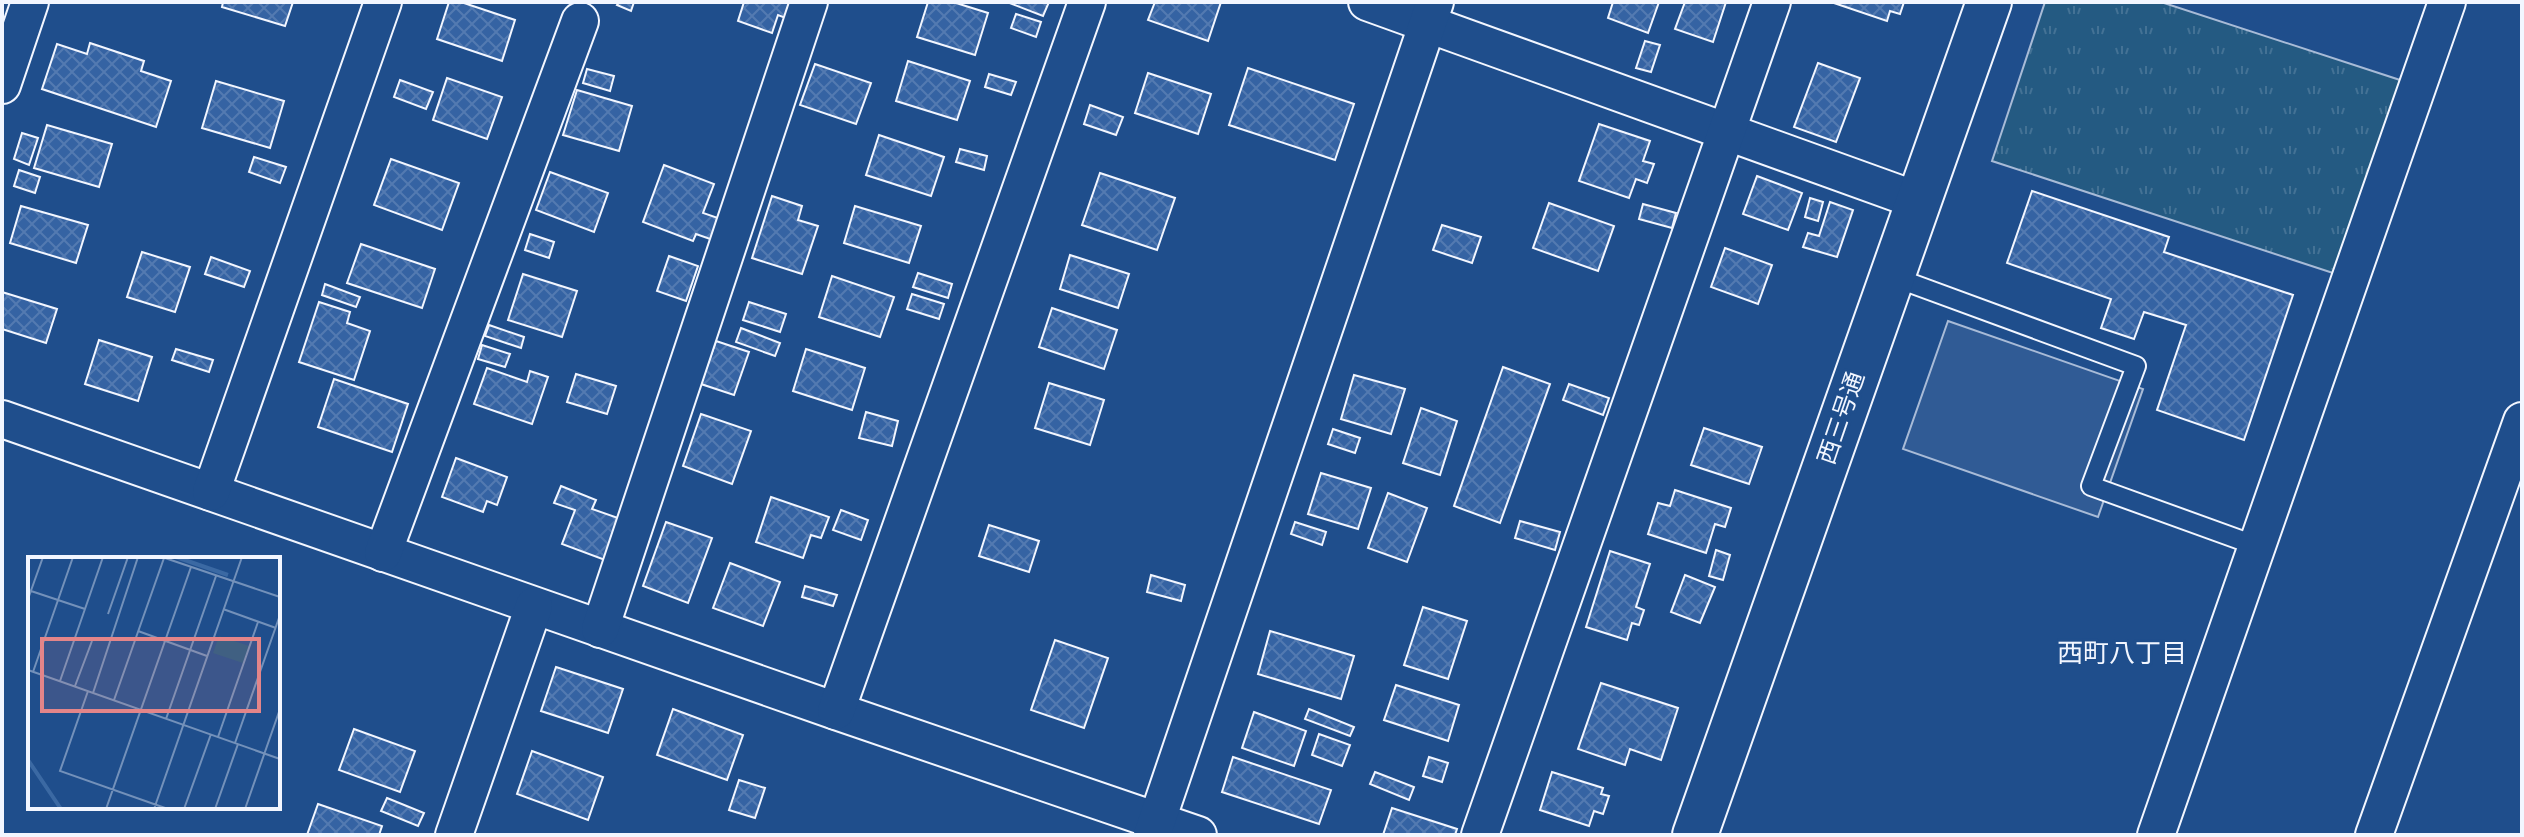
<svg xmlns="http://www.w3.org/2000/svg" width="2524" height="837" viewBox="0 0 2524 837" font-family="'Source Sans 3','Noto Sans JP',sans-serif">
	<defs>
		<pattern id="grass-tufts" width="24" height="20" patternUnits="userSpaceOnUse" patternTransform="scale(2)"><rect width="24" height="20" fill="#245a82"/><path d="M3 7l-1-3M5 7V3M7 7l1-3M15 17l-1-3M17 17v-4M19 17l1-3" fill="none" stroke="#447295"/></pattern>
		<pattern id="building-cross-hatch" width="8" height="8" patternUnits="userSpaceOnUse" patternTransform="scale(2)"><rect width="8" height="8" fill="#3563a3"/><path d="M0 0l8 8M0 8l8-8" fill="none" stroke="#537ab1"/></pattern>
	</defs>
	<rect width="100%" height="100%" fill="#1f4e8c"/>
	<polygon fill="url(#grass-tufts)" stroke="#a8bbd7" stroke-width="2" points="2045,2 2161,2 2403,81 2339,275 1992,161"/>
	<polygon fill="#305b95" stroke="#a8bbd7" stroke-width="2" points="1948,321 2143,389 2098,517 1903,449"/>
	<g fill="url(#building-cross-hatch)" stroke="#f2f6ff" stroke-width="2">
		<polygon points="223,2 293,2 285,26 222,7"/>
		<polygon points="449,2 461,2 515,20 502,61 437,39"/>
		<polygon points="619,2 634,2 631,11 617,5"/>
		<polygon points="744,2 797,2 791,20 778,15 772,33 738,21"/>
		<polygon points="928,2 953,2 988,13 975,55 917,37"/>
		<polygon points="1007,2 1049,2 1043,16"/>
		<polygon points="1155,2 1221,2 1208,41 1148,20"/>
		<polygon points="1613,2 1659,2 1648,33 1608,18"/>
		<polygon points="1685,2 1726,2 1713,42 1675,29"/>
		<polygon points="1831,2 1904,2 1900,14 1890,11 1887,21"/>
		<polygon points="1016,14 1041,22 1036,37 1011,28"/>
		<polygon points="1645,41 1660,45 1651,72 1636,68"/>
		<polygon points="90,43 144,61 141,71 171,81 156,127 42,89 57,44 87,54"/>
		<polygon points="908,61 970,81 957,120 896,101"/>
		<polygon points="1818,63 1860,78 1836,142 1794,127"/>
		<polygon points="815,64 871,83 856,124 800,105"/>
		<polygon points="1248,68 1354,104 1335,160 1229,125"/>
		<polygon points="587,69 614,76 610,91 583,83"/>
		<polygon points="1148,73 1211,94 1198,134 1135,113"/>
		<polygon points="989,74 1016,82 1011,95 985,87"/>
		<polygon points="447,78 502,97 487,139 433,120"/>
		<polygon points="400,80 433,92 426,109 394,97"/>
		<polygon points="216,81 284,101 270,148 202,128"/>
		<polygon points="577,90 632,106 619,151 563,135"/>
		<polygon points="1090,105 1123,117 1116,135 1084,124"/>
		<polygon points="1599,124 1650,141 1643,161 1654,164 1647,183 1636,179 1629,198 1579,181"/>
		<polygon points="47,125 112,144 99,187 34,168"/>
		<polygon points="22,133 38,138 29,165 14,159"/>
		<polygon points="879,135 944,157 931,196 866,175"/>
		<polygon points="960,149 987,156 984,170 956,162"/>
		<polygon points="254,157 286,167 280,183 249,172"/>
		<polygon points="391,159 459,183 442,230 374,205"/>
		<polygon points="664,165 714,184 703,213 721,219 713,240 696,234 693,241 643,222"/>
		<polygon points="19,170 40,177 35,193 14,186"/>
		<polygon points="550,172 608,193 594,232 536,210"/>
		<polygon points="1100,173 1175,198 1157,250 1082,225"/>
		<polygon points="1757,176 1802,193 1788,230 1743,214"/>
		<polygon points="2032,191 2169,237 2164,252 2293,295 2244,440 2157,410 2186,325 2144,312 2134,339 2101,328 2111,299 2007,263"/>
		<polygon points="772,196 802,206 798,220 818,226 802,274 752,258"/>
		<polygon points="1810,198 1823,202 1818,221 1805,217"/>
		<polygon points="1830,202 1853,210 1837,257 1803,247 1808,233 1819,236"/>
		<polygon points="1549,203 1614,226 1598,271 1533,248"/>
		<polygon points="1643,204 1676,213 1672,228 1639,219"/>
		<polygon points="21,206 88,225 76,263 10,243"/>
		<polygon points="855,206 921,226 909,263 844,243"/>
		<polygon points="1442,225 1481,237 1472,263 1433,250"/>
		<polygon points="530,234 554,242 549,258 525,250"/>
		<polygon points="361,244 435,269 422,308 347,283"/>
		<polygon points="1725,248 1772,265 1758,304 1711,287"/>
		<polygon points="142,252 190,267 175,312 127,297"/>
		<polygon points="1070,255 1129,274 1118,308 1060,289"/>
		<polygon points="669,256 698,266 686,301 657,291"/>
		<polygon points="211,257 250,271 244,287 205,274"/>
		<polygon points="918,273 952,284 948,298 913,287"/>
		<polygon points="523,274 577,291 562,337 508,320"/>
		<polygon points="832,276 894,297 880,337 819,317"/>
		<polygon points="325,284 360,297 356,307 322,295"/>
		<polygon points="2,292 57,309 46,343 2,329"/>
		<polygon points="912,294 944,304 939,319 907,309"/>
		<polygon points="319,302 350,312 347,323 370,331 354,380 299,362"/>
		<polygon points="749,302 786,314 780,332 743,320"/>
		<polygon points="1052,308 1117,330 1104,369 1039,347"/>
		<polygon points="489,325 524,337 521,348 485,336"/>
		<polygon points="741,328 780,343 775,356 736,342"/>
		<polygon points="99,340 152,357 138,401 85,384"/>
		<polygon points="716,341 749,352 734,395 701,384"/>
		<polygon points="482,345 510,354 505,367 478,359"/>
		<polygon points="176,349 213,360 209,372 172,360"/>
		<polygon points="806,349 865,368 852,410 793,391"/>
		<polygon points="1503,367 1550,384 1500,523 1454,506"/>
		<polygon points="487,368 527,382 530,371 548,377 532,424 474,404"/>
		<polygon points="576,374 616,386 607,414 567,402"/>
		<polygon points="1354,375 1405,389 1391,434 1341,419"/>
		<polygon points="334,379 408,404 392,452 318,427"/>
		<polygon points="1049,383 1104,400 1090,445 1035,428"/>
		<polygon points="1569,384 1609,398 1603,415 1563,400"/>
		<polygon points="1421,408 1457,421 1440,475 1403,463"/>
		<polygon points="866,412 898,421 892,446 859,438"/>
		<polygon points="701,414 751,431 732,484 683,466"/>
		<polygon points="1704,428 1762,447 1749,484 1691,465"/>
		<polygon points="1333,429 1360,438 1355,453 1328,444"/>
		<polygon points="456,458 507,477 497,505 487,501 483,512 442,497"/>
		<polygon points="1321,473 1371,488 1358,529 1308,514"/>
		<polygon points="561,486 596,500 592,509 621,519 605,560 562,544 575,510 554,503"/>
		<polygon points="1675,490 1731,508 1725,527 1715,524 1706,553 1648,534 1658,503 1670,506"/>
		<polygon points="1388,493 1427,508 1407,562 1368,548"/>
		<polygon points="771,497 829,517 821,538 811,535 803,558 756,542"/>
		<polygon points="841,510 868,520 861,540 833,530"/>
		<polygon points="1520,521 1560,532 1555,550 1515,538"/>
		<polygon points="666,522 712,538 688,603 643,586"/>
		<polygon points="1295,522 1326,532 1322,545 1291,534"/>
		<polygon points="989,525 1039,541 1029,572 979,556"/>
		<polygon points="1716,550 1730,555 1723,580 1709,576"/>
		<polygon points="1610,551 1650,564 1636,607 1644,610 1639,625 1632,623 1627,640 1586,627"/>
		<polygon points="730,563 780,582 763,626 713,608"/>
		<polygon points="1151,575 1185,585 1181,601 1147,592"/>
		<polygon points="1685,575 1715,587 1700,623 1671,612"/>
		<polygon points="805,586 837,595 833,606 802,597"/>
		<polygon points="1423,607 1467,621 1448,679 1404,665"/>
		<polygon points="1270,631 1354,656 1341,699 1258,674"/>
		<polygon points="1055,640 1108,658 1084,728 1031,710"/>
		<polygon points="556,667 623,689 608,733 541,711"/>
		<polygon points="1601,683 1678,708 1661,760 1630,749 1625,765 1578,749"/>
		<polygon points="1396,685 1459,705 1448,741 1384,720"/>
		<polygon points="673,709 743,735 727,780 657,755"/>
		<polygon points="1309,709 1354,727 1350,736 1305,719"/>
		<polygon points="1254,712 1306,731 1294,766 1242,748"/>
		<polygon points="354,729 415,751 400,792 339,770"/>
		<polygon points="1319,734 1350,745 1342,766 1312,755"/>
		<polygon points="532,751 603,777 588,820 517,794"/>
		<polygon points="1233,757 1331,790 1319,824 1222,792"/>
		<polygon points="1429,757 1448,763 1442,782 1423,776"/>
		<polygon points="1375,772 1414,787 1409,800 1370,784"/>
		<polygon points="1552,772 1603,788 1601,794 1609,796 1603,814 1594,811 1589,826 1540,810"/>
		<polygon points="739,780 765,788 755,818 729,810"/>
		<polygon points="387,798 424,813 418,826 381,811"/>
		<polygon points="318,804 382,826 379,835 307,835"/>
		<polygon points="1392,808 1457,829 1455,835 1383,835"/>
	</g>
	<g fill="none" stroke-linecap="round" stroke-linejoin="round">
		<defs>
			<polyline id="lane" points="1891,276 2136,366 2091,486 2257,546"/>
			<g id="street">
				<polyline points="1367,2 1919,201"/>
				<polyline points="2,85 30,2"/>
				<polyline points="2,419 836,711 1198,835"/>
				<polyline points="211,492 383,2"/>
				<polyline points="383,553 580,21"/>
				<polyline points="600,629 809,2"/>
				<polyline points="836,711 1087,2"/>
				<polyline points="454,835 534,606"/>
				<polyline points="1152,835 1435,2"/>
				<polyline points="1480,835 1772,2"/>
				<polyline points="2156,835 2447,2"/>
				<polyline points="2374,835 2522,421"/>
			</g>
			<polyline id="secondary" points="1695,835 1989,2"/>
		</defs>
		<use href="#lane" stroke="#f2f6ff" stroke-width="22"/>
		<use href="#street" stroke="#f2f6ff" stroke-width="40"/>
		<use href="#secondary" stroke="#f2f6ff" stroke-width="48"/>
		<use href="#lane" stroke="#1f4e8c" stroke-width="18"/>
		<use href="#street" stroke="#1f4e8c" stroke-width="36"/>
		<use href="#secondary" stroke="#1f4e8c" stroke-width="44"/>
	</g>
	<g text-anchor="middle" stroke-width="6" stroke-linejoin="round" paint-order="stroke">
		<g font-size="24" fill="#f2f6ff" stroke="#1f4e8c">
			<text transform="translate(1841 418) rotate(-71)" y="8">西三号通</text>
		</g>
		<g font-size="26" fill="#f2f6ff" stroke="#1f4e8c">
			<text x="2122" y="662">西町八丁目</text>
		</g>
	</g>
	<g transform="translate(28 557)">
		<rect width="252" height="252" fill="#1f4e8c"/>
		<path d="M191 79 221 89 215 106 185 96Z" fill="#245a82"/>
		<path fill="none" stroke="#3b69a3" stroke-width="4" d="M148 0 200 18M0 203 33 252"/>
		<path fill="none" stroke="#7391ba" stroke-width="2" d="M137 1 252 40M0 33 57 52M0 42 15 0M195 52 248 71M80 57 100 0M110 74 179 99M0 113 252 202M5 115 45 0M32 124 75 0M47 129 64 84M60 134 32 214 140 252M65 136 110 0M86 143 136 1M138 162 188 19M190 180 230 65M207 186 252 58M78 252 163 10M126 252 214 0M156 252 183 177M187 252 210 187M217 252 252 152"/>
		<path fill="#e38589" fill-opacity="0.15" stroke="#e38589" stroke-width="4" d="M14 82H231V154H14Z"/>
		<rect width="252" height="252" fill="none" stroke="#f2f6ff" stroke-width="4"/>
	</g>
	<rect width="2524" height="837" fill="none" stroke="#f2f6ff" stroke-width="8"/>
</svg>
